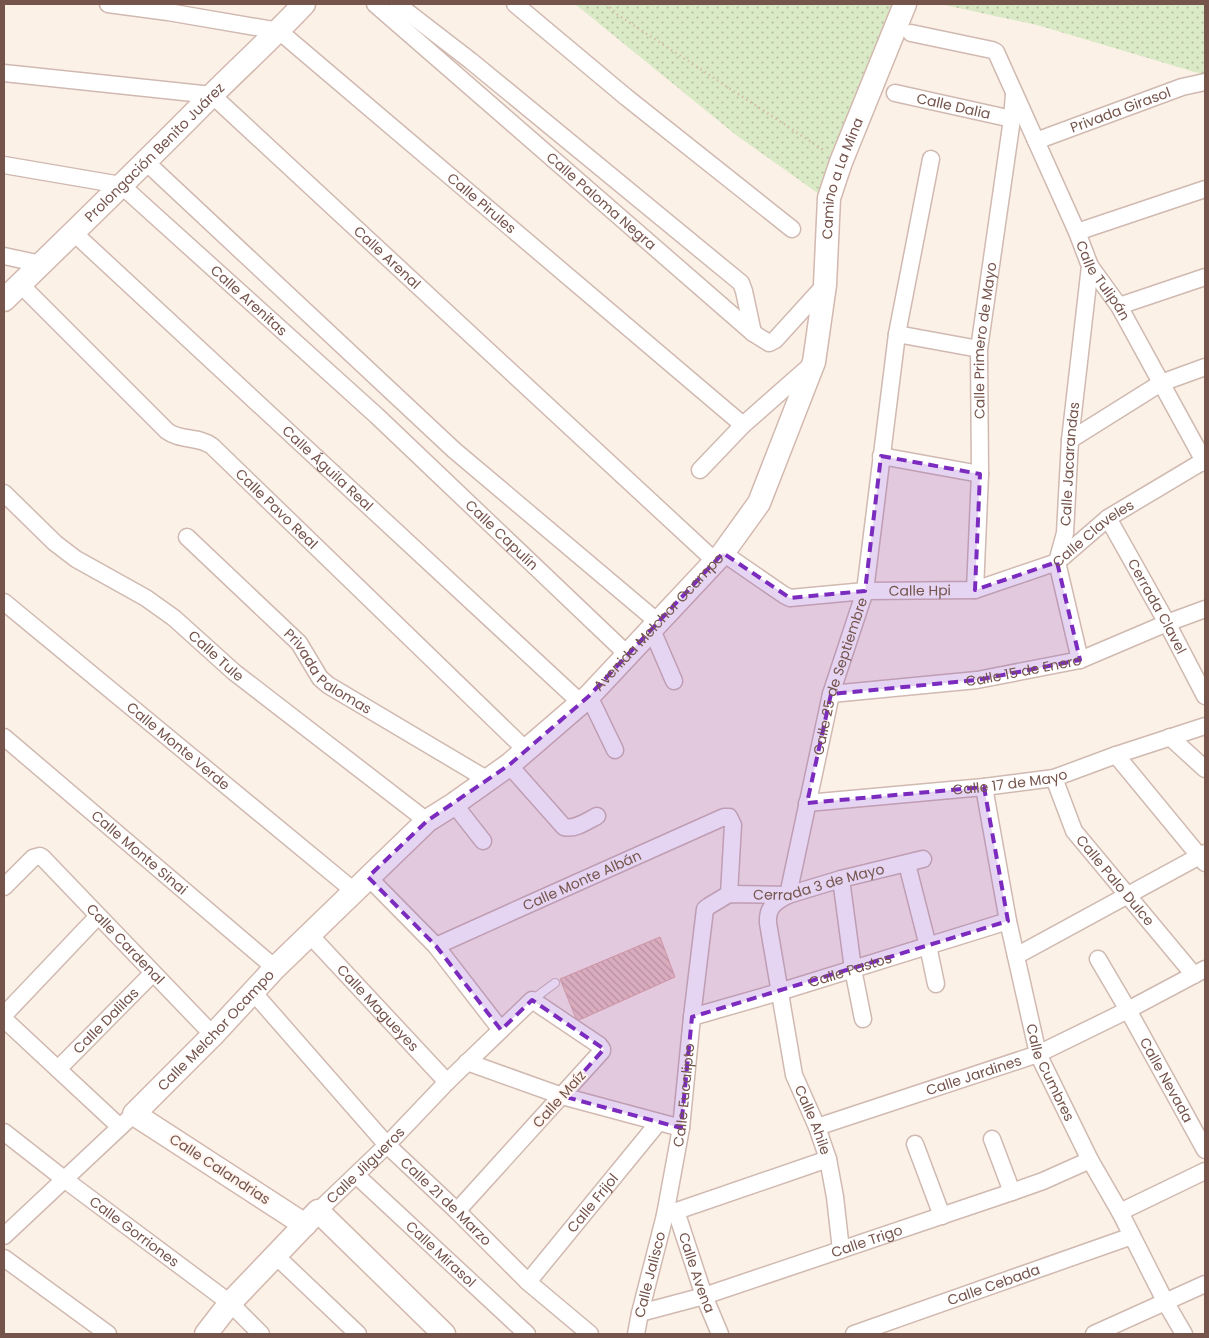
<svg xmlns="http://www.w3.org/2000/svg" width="1209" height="1338" viewBox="0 0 1209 1338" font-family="Poppins,sans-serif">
	<defs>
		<pattern id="grass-dots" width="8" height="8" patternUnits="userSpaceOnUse" patternTransform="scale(1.25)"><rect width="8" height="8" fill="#daeac6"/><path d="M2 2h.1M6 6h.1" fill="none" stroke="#b5c0a3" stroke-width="1.8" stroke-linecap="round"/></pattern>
		<pattern id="building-back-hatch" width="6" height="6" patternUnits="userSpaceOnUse" patternTransform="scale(1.25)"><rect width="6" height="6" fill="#f1ccbf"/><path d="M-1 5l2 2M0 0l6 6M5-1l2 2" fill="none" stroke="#c8a89d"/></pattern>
	</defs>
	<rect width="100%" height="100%" fill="#fcf1e7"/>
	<g fill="url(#grass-dots)">
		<polygon points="575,4 900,4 819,194 736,135"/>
		<polygon points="940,4 1205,4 1205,75 1037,25"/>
	</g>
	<polygon fill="url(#building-back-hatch)" stroke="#e3afa0" points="660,937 675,977 577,1021 560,979"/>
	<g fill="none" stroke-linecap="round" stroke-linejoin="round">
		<defs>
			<polyline id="lane" points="532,1000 555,983"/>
			<g id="street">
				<path id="s1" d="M108 4 168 12 279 31 743 425"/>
				<path id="s2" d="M375 4 753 333 769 343 775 340 825 285"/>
				<polyline points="397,4 471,61 741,283 744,291 753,333"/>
				<polyline points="515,4 626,97 792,229"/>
				<path id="s3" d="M911 33 992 50 996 52 1077 232 1090 266 1119 306 1205 463"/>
				<path id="s4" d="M4 73 212 95 715 561"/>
				<path id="s5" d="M895 93 1012 119"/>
				<path id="s6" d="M1036 141 1182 87 1205 82"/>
				<polyline points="146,162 454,450 659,623"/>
				<path id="s7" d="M4 165 121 185 377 416 628 655"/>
				<polyline points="1077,232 1205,189"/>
				<path id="s8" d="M74 233 581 703"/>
				<polyline points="4,256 41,264"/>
				<path id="s9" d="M20 284 167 431C180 441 199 436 212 446L527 751"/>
				<polyline points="1119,306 1205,277"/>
				<polyline points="897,334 979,349"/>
				<polyline points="1070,440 1161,383 1205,367"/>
				<polyline points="881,456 980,474"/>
				<polyline points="700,470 743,425 811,365"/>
				<path id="s10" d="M4 493 55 543 76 559 146 598 174 618 234 672 427 821"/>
				<path id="s11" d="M1108 518 1167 623 1205 696"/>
				<path id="s12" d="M187 537 299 643 320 678 328 685 488 780"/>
				<path id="s13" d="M723 553 784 595 790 598 865 591 975 590 1057 562 1108 518 1205 460"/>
				<path id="s14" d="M975 590 980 474 979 349 1012 119 1014 94"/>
				<path id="s15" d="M4 602 354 891"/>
				<polyline points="652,630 674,681"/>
				<path id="s16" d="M1080 660 1057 562 1065 533 1070 440 1090 266"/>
				<path id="s17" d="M831 694 977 680 1080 660 1167 623 1205 609"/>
				<polyline points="589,696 615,750"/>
				<path id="s18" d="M4 737 275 968"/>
				<polyline points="1170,737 1205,769"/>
				<polyline points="1116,755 1205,863"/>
				<path d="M509 765 564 827C575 830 587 821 597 816"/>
				<path id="s19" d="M1054 778 1074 831 1194 975"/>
				<path id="s20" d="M984 787 1008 921 1038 1054 1090 1160 1120 1212 1166 1303 1184 1334"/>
				<path id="s21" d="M807 803 984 787 1054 778 1116 755 1205 726"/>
				<polyline points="454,804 483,841"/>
				<polyline points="907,864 928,946 936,984"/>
				<polyline points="368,877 436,946 501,1030"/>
				<polyline points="841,879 853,969 863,1019"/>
				<path id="s22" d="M4 887 33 858 40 856 43 858 213 1035"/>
				<path id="s23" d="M788 895 831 694 865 591 897 334 931 159"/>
				<path id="s24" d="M788 895C775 902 767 907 768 923L794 1075 817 1127 828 1159 835 1197 841 1250"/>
				<path id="s25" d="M309 934 447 1082"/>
				<path id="s26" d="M436 946 527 905 724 817H729L733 825 729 894"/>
				<polyline points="1016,956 1205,853"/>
				<path id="s27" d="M1098 959 1128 1010 1205 1150"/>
				<path id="s28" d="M253 992 387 1145 457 1211 528 1282 590 1334"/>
				<polyline points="4,1015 98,916"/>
				<path id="s29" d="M692 1017 779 992 1008 921"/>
				<polyline points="4,1019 120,1127"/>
				<polyline points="467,1062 562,1096 681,1128"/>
				<path id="s30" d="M58 1069 153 973"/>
				<path id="s31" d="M817 1127 1038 1054 1128 1010 1205 969"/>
				<path id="s32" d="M4 1132 64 1179 230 1303 261 1334"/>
				<polyline points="992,1139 1012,1192"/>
				<polyline points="915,1144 942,1216"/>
				<path id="s33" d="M356 1175 527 1334"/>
				<path id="s34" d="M318 1211 387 1145 447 1082 532 1000 599 1045 602 1049V1051L457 1211"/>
				<path id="s35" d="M676 1211 704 1296 720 1334"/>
				<polyline points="1120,1212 1205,1171"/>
				<polyline points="665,1215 828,1159"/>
				<polyline points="4,1236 134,1114"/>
				<polyline points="276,1256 358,1334"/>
				<polyline points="4,1258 108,1334"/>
				<path id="s36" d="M528 1282 658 1123"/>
				<path id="s37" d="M640 1313 704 1296 1012 1192 1043 1181 1090 1160"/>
				<path id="s38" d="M636 1334 640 1313 665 1215 681 1128 692 1017 705 909 709 906 729 894 788 895 841 879 923 859"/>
				<path id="s39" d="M854 1334 1132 1236"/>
				<polyline points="1094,1334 1205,1284"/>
			</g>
			<g id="secondary">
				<path id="s40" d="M4 300C73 233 142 166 210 97 241 66 274 36 304 4"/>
				<path id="s41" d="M305 1225 134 1114 213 1035 275 968 427 821 454 804 509 765 589 696 723 553 759 503 814 362 825 285 829 198 841 162 905 4"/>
				<polyline points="206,1334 230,1303 318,1211 444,1334"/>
			</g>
		</defs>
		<use href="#lane" stroke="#d0b9b0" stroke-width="10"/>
		<use href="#street" stroke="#d0b9b0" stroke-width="19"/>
		<use href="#secondary" stroke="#d2b8ae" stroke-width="25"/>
		<polyline stroke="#d6aea2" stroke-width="2.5" stroke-dasharray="1 4" stroke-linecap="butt" points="606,4 618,15 825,151"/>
		<use href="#lane" stroke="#fff" stroke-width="8"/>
		<use href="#street" stroke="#fff" stroke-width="16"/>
		<use href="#secondary" stroke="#fff" stroke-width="22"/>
	</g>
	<path fill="#7b2cbf" fill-opacity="0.2" stroke="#7b2cbf" stroke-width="4" stroke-dasharray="10 6" stroke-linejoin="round" d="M881 456 980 474 975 590 1057 562 1080 660 977 680 831 694 807 803 984 787 1008 921 692 1017 681 1128 562 1096 604 1049 532 1000 501 1030 436 946 368 877 427 821 509 765 589 696 723 553 790 598 865 591Z"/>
	<g text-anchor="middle" stroke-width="4" stroke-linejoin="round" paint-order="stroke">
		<g font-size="14" fill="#75544c" stroke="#fff5ee">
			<text dy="5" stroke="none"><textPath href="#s5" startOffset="60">Calle Dalia</textPath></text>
			<text dy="5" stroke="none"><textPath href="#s6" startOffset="90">Privada Girasol</textPath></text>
			<text dy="5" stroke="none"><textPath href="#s40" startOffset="211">Prolongación Benito Juárez</textPath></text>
			<text dy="5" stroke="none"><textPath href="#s41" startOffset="1419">Camino a La Mina</textPath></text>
			<text dy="5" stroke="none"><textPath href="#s2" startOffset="300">Calle Paloma Negra</textPath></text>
			<text dy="5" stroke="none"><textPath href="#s1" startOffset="439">Calle Pirules</textPath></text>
			<text dy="5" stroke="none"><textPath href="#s4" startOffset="448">Calle Arenal</textPath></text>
			<text dy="5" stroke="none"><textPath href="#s3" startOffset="340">Calle Tulipán</textPath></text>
			<text dy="5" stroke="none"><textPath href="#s7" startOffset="291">Calle Arenitas</textPath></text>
			<text dy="5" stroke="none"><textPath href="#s14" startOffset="250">Calle Primero de Mayo</textPath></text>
			<text dy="5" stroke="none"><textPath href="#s16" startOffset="200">Calle Jacarandas</textPath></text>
			<text dy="5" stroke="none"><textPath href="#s8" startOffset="346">Calle Águila Real</textPath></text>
			<text dy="5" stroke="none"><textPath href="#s9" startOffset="346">Calle Pavo Real</textPath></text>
			<text dy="5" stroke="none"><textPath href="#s13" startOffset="399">Calle Claveles</textPath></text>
			<text dy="5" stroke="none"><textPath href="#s7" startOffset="636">Calle Capulín</textPath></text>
			<text dy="5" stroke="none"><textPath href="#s13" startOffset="211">Calle Hpi</textPath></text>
			<text dy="5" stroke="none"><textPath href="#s11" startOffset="101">Cerrada Clavel</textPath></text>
			<text dy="5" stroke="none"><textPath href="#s41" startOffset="925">Avenida Melchor Ocampo</textPath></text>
			<text dy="5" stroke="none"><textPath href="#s10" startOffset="269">Calle Tule</textPath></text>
			<text dy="5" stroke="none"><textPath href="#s17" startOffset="194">Calle 15 de Enero</textPath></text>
			<text dy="5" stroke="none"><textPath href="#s12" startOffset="196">Privada Palomas</textPath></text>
			<text dy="5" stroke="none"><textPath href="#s23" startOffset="225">Calle 25 de Septiembre</textPath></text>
			<text dy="5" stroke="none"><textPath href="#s15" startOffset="226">Calle Monte Verde</textPath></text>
			<text dy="5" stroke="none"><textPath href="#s21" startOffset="204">Calle 17 de Mayo</textPath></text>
			<text dy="5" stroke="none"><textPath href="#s18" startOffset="178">Calle Monte Sinai</textPath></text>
			<text dy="5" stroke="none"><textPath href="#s26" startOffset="160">Calle Monte Albán</textPath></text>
			<text dy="5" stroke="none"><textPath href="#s38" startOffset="551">Cerrada 3 de Mayo</textPath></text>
			<text dy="5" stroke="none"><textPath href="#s19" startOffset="121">Calle Palo Dulce</textPath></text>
			<text dy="5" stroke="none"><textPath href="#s22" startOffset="171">Calle Cardenal</textPath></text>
			<text dy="5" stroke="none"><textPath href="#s29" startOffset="165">Calle Pastos</textPath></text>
			<text dy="5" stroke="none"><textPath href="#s25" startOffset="101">Calle Magueyes</textPath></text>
			<text dy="5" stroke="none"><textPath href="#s30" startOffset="68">Calle Dalilas</textPath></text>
			<text dy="5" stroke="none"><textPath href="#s41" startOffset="321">Calle Melchor Ocampo</textPath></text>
			<text dy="5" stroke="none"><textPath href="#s20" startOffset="294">Calle Cumbres</textPath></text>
			<text dy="5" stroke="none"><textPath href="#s31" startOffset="165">Calle Jardines</textPath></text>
			<text dy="5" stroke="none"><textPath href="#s27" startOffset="139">Calle Nevada</textPath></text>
			<text dy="5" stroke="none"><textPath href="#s38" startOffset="244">Calle Eucalipto</textPath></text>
			<text transform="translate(559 1099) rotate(-48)" y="5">Calle Maíz</text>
			<text dy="5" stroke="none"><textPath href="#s24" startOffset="240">Calle Ahile</textPath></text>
			<text dy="5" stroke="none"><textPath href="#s34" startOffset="66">Calle Jilgueros</textPath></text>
			<text transform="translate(220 1169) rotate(33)" y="5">Calle Calandrias</text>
			<text dy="5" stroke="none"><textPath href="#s28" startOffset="285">Calle 21 de Marzo</textPath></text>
			<text dy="5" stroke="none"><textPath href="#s36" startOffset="102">Calle Frijol</textPath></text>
			<text dy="5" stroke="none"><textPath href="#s32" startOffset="164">Calle Gorriones</textPath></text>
			<text dy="5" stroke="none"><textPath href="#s37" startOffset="238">Calle Trigo</textPath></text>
			<text dy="5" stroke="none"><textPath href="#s33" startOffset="116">Calle Mirasol</textPath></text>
			<text dy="5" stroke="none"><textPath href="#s35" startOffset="65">Calle Avena</textPath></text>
			<text dy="5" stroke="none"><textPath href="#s38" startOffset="61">Calle Jalisco</textPath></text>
			<text dy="5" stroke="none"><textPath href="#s39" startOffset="148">Calle Cebada</textPath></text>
		</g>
	</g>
	<rect width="1209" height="1338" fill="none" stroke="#75544c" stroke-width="10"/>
</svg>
